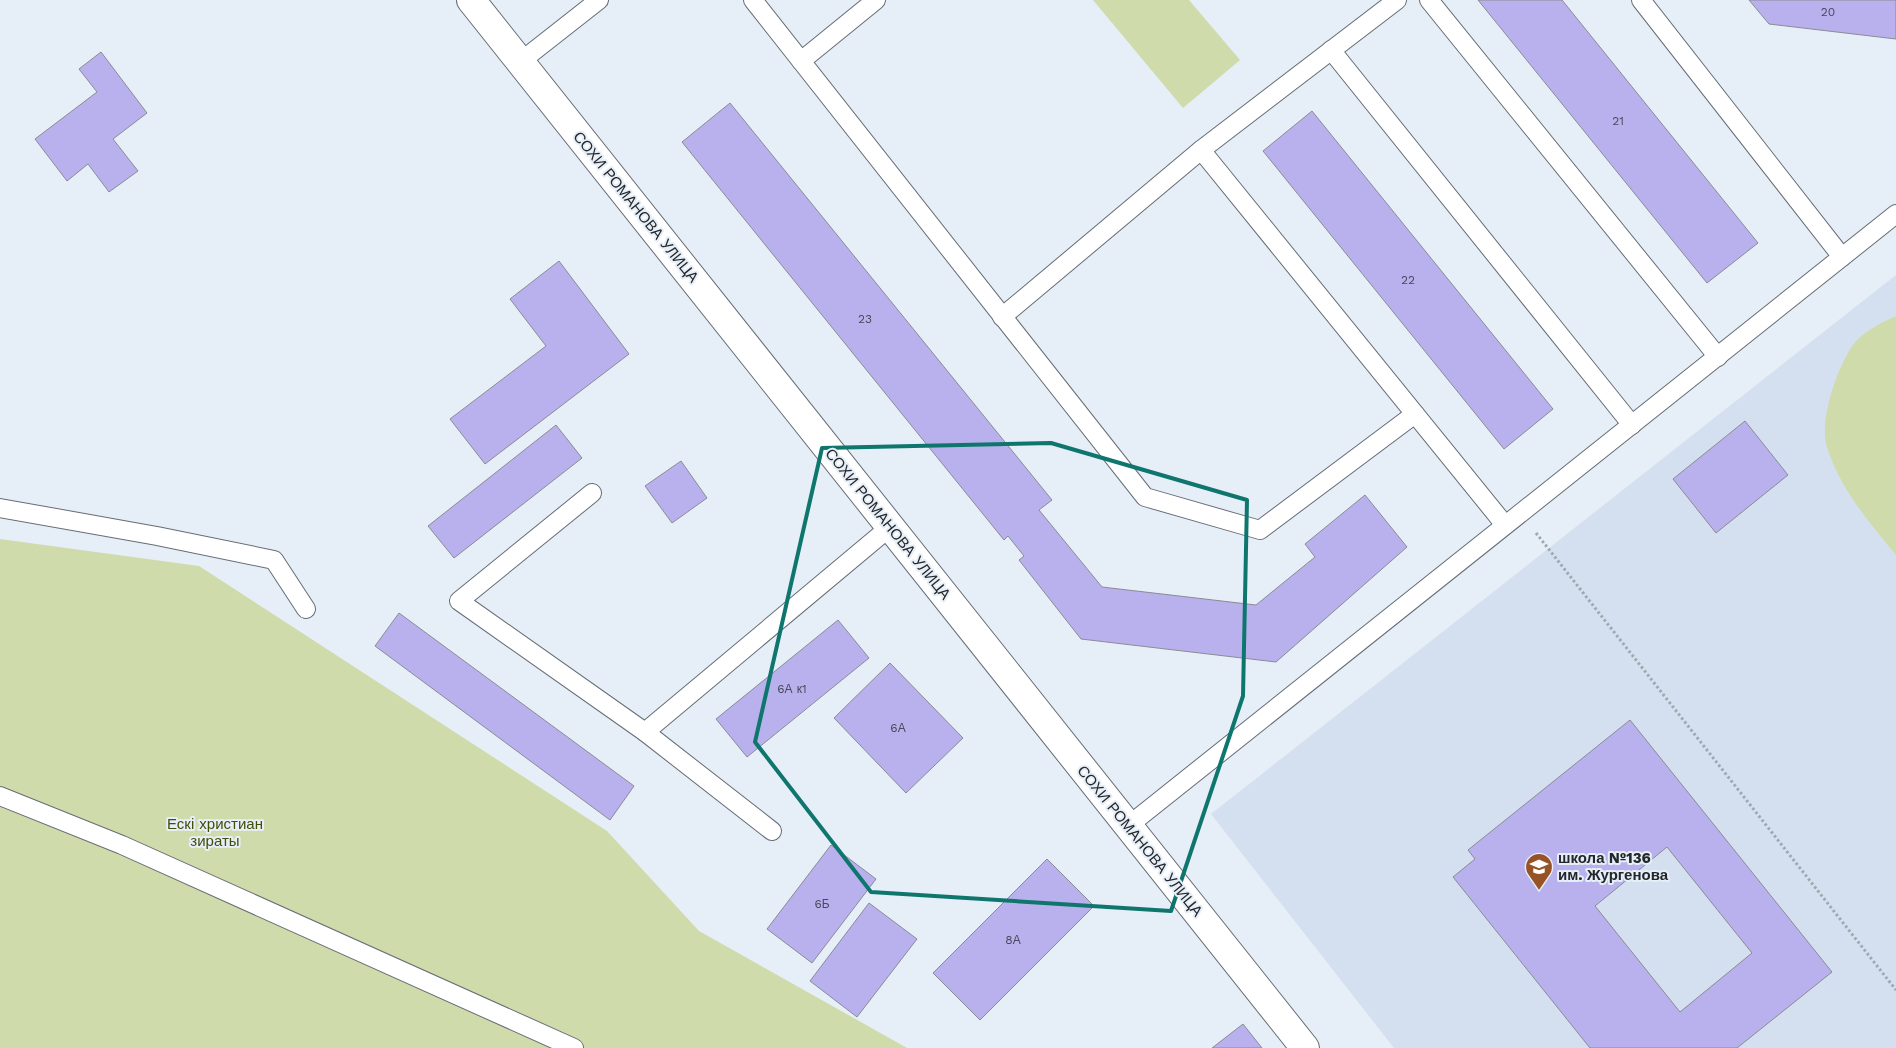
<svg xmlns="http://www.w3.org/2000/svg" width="1896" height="1048" viewBox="0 0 1896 1048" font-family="'Work Sans',sans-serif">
	<rect width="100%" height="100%" fill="#e6eef8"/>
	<polygon fill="#d4e0ef" points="1896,275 1896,1048 1394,1048 1211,814"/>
	<g fill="#cfdbab">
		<polygon points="1093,0 1189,0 1240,60 1183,108"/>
		<path d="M1896 316V555C1869 522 1840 489 1827 447 1818 421 1839 360 1857 340 1868 329 1883 322 1896 316Z"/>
		<polygon points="0,539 199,566 607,831 699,931 907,1048 0,1048"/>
	</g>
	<g fill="#b8b1ed" stroke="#8b8b95" fill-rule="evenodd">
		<polygon points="1478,0 1562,0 1758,243 1707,283"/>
		<polygon points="1749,0 1896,0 1896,39 1769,24"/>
		<polygon points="101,52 147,113 113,139 138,171 109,192 88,164 67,181 35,139 97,92 79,69"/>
		<polygon points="730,103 1052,500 1039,510 1102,587 1256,605 1315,557 1305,544 1365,495 1407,547 1276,662 1081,639 1019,560 1024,556 1008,536 1004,540 682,142"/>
		<polygon points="1312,111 1553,409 1504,449 1263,151"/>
		<polygon points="559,261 629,354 485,464 450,419 546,346 510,299"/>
		<polygon points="1745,421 1788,475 1716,533 1673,479"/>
		<polygon points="556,425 582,458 454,558 428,526"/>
		<polygon points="681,461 707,498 672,523 645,486"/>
		<polygon points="399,613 634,786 610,820 375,646"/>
		<polygon points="838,620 869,658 747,757 716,719"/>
		<polygon points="890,663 963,738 906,793 834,718"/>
		<path d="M1630 720 1832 972 1737 1048H1590L1453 877 1475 859 1468 850ZM1667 847 1752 953 1680 1012 1595 906Z"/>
		<polygon points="831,845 876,879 812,963 767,929"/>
		<polygon points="1047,859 1094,906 980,1020 933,973"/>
		<polygon points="869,903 917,939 857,1017 810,981"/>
		<polygon points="1243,1024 1262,1048 1212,1048"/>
	</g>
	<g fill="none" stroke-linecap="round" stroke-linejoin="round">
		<defs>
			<g id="lane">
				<polyline points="753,0 1145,497 1260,530 1415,414"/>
				<polyline points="1429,0 1718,357"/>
				<polyline points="1641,0 1842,257"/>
				<polyline points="1331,50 1632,425"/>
				<polyline points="801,61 876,0"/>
				<polyline points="520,62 599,0"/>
				<polyline points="1201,150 1505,525"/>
				<polyline points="1002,317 1201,150 1397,0"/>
				<polyline points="592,493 459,601 645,732 772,831"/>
				<polyline points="0,508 157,536 274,560 306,609"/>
				<polyline points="645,732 890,527"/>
				<polyline points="0,796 122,845 574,1048"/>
				<polyline points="1128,826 1896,214"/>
			</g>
			<polyline id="street" points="471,0 1305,1048"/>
		</defs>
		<use href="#lane" stroke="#666d75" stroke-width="20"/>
		<use href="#street" stroke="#666d75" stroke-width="30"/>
		<polyline stroke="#a1a7af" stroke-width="3" stroke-dasharray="2.5 2.5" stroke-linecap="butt" points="1536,533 1896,990"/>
		<use href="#lane" stroke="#fff" stroke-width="18"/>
		<use href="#street" stroke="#fff" stroke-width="28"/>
	</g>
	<path fill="none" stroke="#0f766e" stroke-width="4" stroke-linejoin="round" d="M1051 443 1247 500 1243 696 1171 911 871 892 755 742 822 448Z"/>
	<defs>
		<symbol id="school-pin" viewBox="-11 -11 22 30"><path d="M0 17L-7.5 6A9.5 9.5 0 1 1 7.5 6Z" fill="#975325" stroke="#e6eef8"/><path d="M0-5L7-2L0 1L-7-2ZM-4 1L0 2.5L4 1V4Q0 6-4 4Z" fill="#fff"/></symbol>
	</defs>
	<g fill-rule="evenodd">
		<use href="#school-pin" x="1523" y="851" width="32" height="43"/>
	</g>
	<g text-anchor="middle" stroke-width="4" stroke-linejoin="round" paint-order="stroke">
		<g font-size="12" fill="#494a5b">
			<text x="1828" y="16">20</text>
			<text x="1618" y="125">21</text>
			<text x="1408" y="284">22</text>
			<text x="865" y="323">23</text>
			<text x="792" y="693">6А к1</text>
			<text x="898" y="732">6А</text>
			<text x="822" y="908">6Б</text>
			<text x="1013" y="944">8А</text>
		</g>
		<g font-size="15" fill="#24272a" stroke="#e6eef8">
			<text transform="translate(636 207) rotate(51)" y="5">СОХИ РОМАНОВА УЛИЦА</text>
			<text transform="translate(888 524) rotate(51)" y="5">СОХИ РОМАНОВА УЛИЦА</text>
			<text transform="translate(1140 841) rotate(51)" y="5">СОХИ РОМАНОВА УЛИЦА</text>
		</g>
		<g font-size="15" fill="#434e06" stroke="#e6eef8">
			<text x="215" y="829">Ескі христиан<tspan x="215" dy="17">зираты</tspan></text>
		</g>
		<g font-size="15" font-weight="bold" fill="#24272a" stroke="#e6eef8" text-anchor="start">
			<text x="1558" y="863">школа №136<tspan x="1558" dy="17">им. Жургенова</tspan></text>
		</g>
	</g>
</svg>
